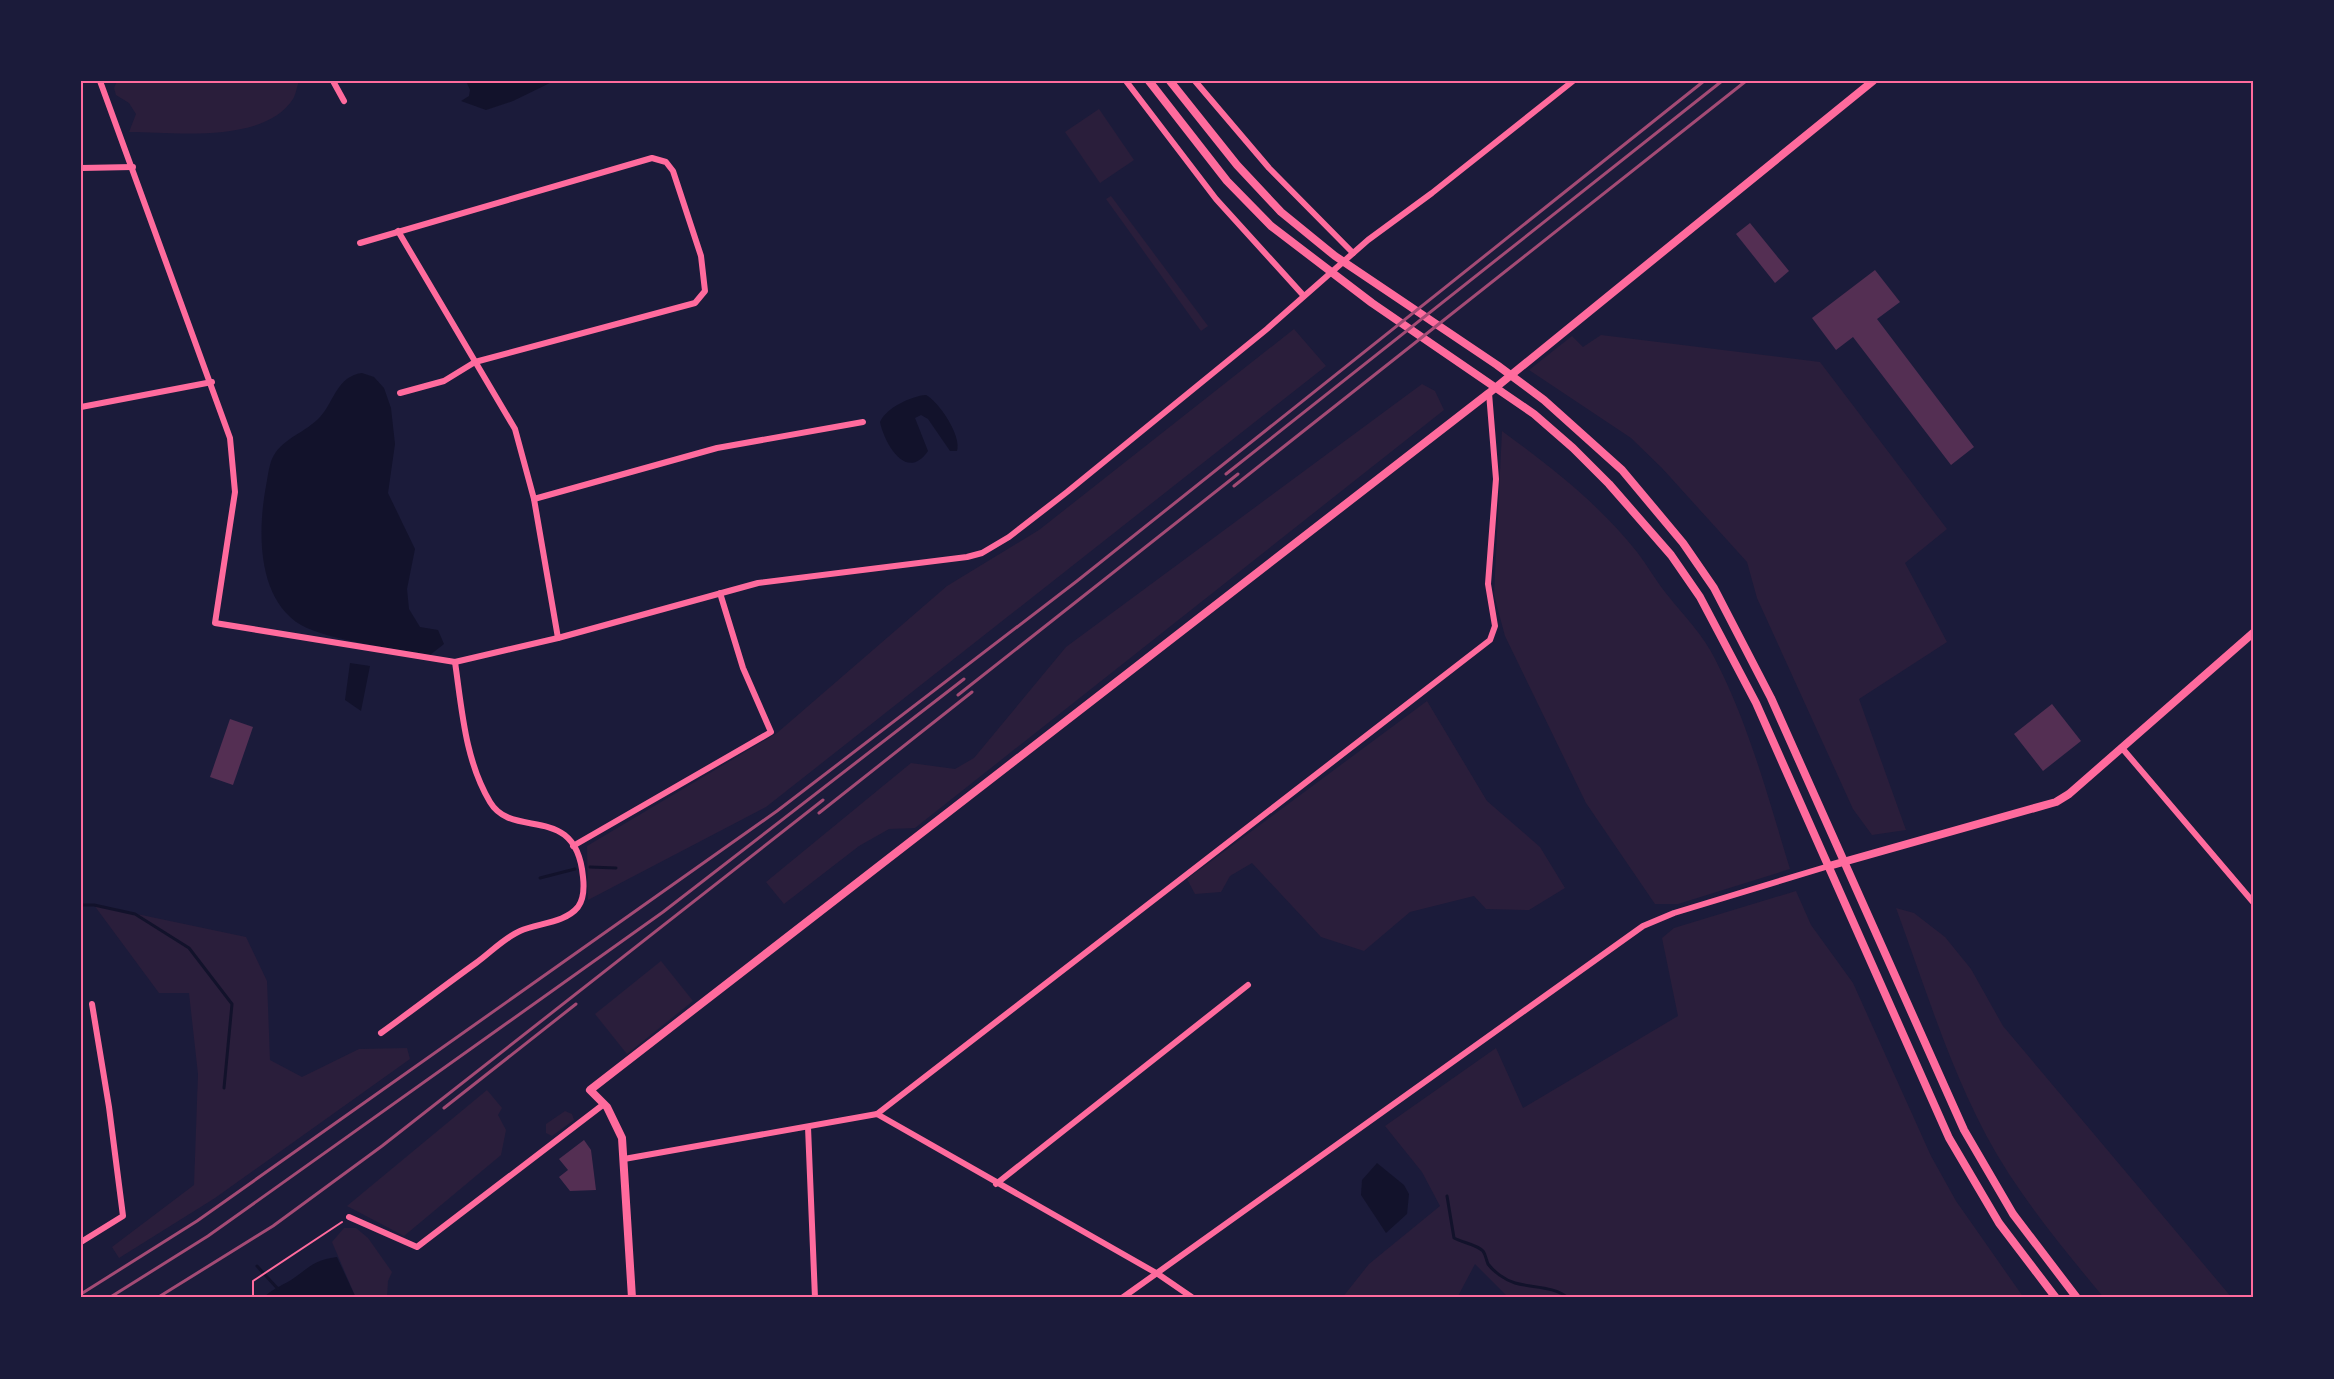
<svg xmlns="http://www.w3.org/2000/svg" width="2334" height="1379" viewBox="0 0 2334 1379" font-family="'Fira Sans Condensed',sans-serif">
	<rect width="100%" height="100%" fill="#1b1b3a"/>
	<g fill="#2a1e3b">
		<path d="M117 81H299C297 86 296 94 293 99 264 144 175 132 129 132L136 114 129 103 116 95 114 88Z"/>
		<polygon points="1099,109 1134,160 1100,183 1065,132"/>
		<polygon points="1111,196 1208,326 1201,331 1106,199"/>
		<polygon points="1294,329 1326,366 766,807 588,900 587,846 777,733 947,586 1039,530"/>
		<polygon points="1601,335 1820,362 1947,529 1905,563 1947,642 1859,699 1906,830 1872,835 1853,809 1757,598 1747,562 1662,468 1631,438 1529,370 1572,336 1583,347"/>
		<polygon points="1422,384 1435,391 1444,410 915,828 889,829 859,846 784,904 766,882 911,763 955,769 974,758 1066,647"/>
		<path d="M1502 431C1551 467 1599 504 1637 552 1648 566 1657 583 1669 597 1685 617 1703 635 1715 659 1749 725 1768 797 1790 869L1678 904H1655L1586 803 1505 636 1494 595Z"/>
		<polygon points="1427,701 1487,801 1540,847 1565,888 1529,910 1486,909 1474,896 1410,912 1364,951 1321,937 1252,863 1230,876 1221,892 1195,894 1187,879"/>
		<polygon points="1796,891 1811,925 1853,983 1931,1156 1956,1201 2024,1298 1509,1298 1475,1264 1457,1298 1342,1298 1369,1264 1440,1206 1422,1172 1385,1126 1496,1048 1523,1108 1678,1016 1662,938 1674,928"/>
		<polygon points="94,905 246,937 267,981 270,1060 302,1077 359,1049 407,1048 410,1059 215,1198 119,1258 112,1247 194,1185 198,1074 189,993 159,993"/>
		<path d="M1896 908 1914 913 1945 937 1971 969 2003 1026 2232 1298H2104C2071 1258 2037 1217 2009 1174 1957 1094 1929 997 1896 908Z"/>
		<polygon points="661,961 693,1001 627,1054 595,1014"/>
		<polygon points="487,1090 502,1108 498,1115 506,1130 501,1155 404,1236 347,1206"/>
		<polygon points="565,1111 572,1114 574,1120 552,1136 546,1133 546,1124"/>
		<polygon points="344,1228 356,1228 368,1238 392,1272 388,1281 387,1298 356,1298 332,1242"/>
	</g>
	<g fill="#12122b">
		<polygon points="466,81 554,81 513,101 486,110 461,101 469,96 470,90"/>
		<path d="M362 373 374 377 384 388 391 408 395 444 388 493 415 549 407 589 409 609 420 627 438 630 444 644 430 655C397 649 327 640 301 625 256 598 258 529 266 486 268 476 269 463 274 455 284 438 306 432 320 417 334 402 337 376 362 373Z"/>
		<path d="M926 395C939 402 962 436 957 451H950L928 419 921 415 915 418 928 451C906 483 884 442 880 422 886 408 911 396 926 395Z"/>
		<polygon points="350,663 370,666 361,711 345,700"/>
		<polygon points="1377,1163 1404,1185 1409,1194 1407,1214 1386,1233 1361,1195 1362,1180"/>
		<path d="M337 1257 356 1298H263C272 1289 281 1286 291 1280 309 1268 313 1260 337 1257Z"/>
	</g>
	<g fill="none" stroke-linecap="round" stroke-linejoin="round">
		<g stroke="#12122b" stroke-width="3">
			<polyline points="590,867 616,868"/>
			<polyline points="540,878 575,869"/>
			<polyline points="81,905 94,905 135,914 189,948 232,1004 224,1088"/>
			<path d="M1447 1196 1454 1238C1463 1243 1476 1244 1483 1251 1486 1255 1486 1260 1488 1264 1494 1272 1505 1280 1515 1283 1532 1288 1554 1286 1568 1298"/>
			<polyline points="257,1266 278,1289"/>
		</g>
	</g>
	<g fill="#542f53">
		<polygon points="1750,223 1789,271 1775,283 1736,234"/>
		<polygon points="1875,270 1900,302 1877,319 1974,447 1951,465 1853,337 1836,350 1812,318"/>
		<polygon points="2052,704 2081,741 2043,771 2014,734"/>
		<polygon points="230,719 253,727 233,785 210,777"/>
		<polygon points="584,1140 591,1150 596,1190 570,1191 559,1177 568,1170 559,1159"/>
	</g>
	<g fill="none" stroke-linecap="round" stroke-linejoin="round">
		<polyline stroke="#ff6b9d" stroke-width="2" points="253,1298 253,1281 342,1222"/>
		<g stroke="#ff6b9d" stroke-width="6">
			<polyline points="100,81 230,438 235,492 215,623 455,662 558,638 758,583 967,557 982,553 1009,537 1067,492 1267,329 1368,240 1432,193 1573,81"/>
			<polyline points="333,81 344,101"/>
			<polyline points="1126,81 1216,199 1303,295"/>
			<polyline points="1195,81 1269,168 1353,253"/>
			<polyline points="81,168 133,167"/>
			<polyline points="398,231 515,429 534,499 558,638"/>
			<polyline points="360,243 652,158 666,162 673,171 701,256 705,291 695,303 475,362 444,381 400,393"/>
			<polyline points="81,407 212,382"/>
			<polyline points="534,499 717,448 863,422"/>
			<polyline points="2122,748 2253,902"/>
			<polyline points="573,846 771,732 743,668 720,593"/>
			<path d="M381 1033C413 1010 444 986 476 963 490 953 504 938 520 931 538 923 565 923 578 907 584 899 584 886 583 877 576 801 513 841 490 802 465 760 462 710 455 662"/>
			<polyline points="877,1114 1490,640 1495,626 1488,584 1496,479 1489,393"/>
			<polyline points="808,1127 815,1298"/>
			<polyline points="624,1159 877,1114 1158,1274 1193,1298"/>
			<polyline points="996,1184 1248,985"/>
			<polyline points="349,1217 417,1247 604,1104"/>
			<polyline points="81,1242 123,1216 109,1107 92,1004"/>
			<polyline points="1122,1298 1643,926 1674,913 1829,866"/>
		</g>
		<g stroke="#ff6b9d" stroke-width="8">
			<polyline points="1149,81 1227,181 1271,226 1372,303 1534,414 1573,448 1609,484 1671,555 1700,597 1756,703 1949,1138 1999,1223 2056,1298"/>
			<polyline points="1170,81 1237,165 1281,212 1335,256 1497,365 1544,400 1622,470 1683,543 1714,588 1771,698 1964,1130 2013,1214 2077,1298"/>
			<polyline points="1829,866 2056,802 2069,794 2253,633"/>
			<polyline points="632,1298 622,1138 607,1107 590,1090 1489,393 1873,81"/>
		</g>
		<g stroke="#a44b75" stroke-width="3">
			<polyline points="1226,474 1722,81"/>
			<polyline points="1234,486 1746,81"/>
			<polyline points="958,695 1238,474"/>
			<polyline points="819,813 972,692"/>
			<polyline points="444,1108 576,1004"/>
			<polyline points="81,1294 197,1221 777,811 1077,581 1704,81"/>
			<polyline points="109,1298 208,1236 663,912 964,679"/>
			<polyline points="157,1298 273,1226 382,1146 823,800"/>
		</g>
	</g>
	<rect width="2334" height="1379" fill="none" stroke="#1b1b3a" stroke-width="165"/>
	<rect x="82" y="82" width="2170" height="1214" fill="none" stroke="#ff6b9d" stroke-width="2"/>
</svg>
